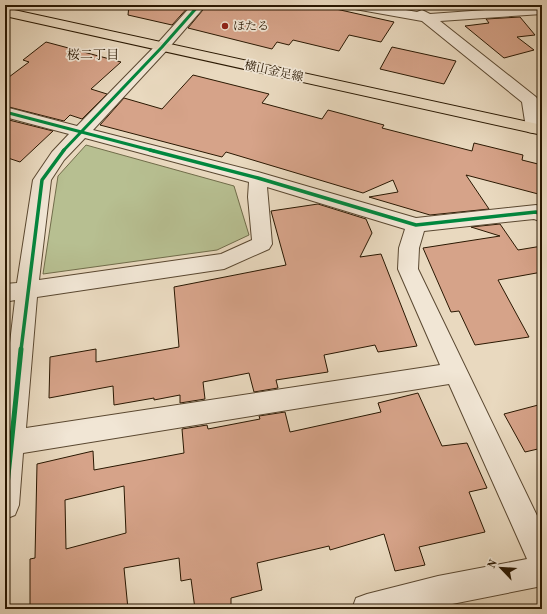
<svg xmlns="http://www.w3.org/2000/svg" width="547" height="614" viewBox="0 0 547 614" font-family="'Old Standard TT','Noto Serif JP',serif">
	<rect width="100%" height="100%" fill="#e9d9bf"/>
	<filter id="stains"><feTurbulence type="fractalNoise" baseFrequency=".005" numOctaves="4"/><feColorMatrix values="0 0 0 0 .2 0 0 0 0 .09 0 0 0 0 .02 0 0 0 .5 -.17"/></filter>
	<radialGradient id="worn" r=".72"><stop offset=".6" stop-color="#630" stop-opacity="0"/><stop offset="1" stop-color="#630" stop-opacity=".3"/></radialGradient>
	<polygon fill="#b7bf91" stroke="#706c4a" points="86,145 234,186 249,235 217,250 43,274 58,176"/>
	<g fill="#d6a389" stroke="#2a1802" fill-rule="evenodd">
		<polygon points="129,5 190,5 172,25 128,15"/>
		<polygon points="207,5 318,5 394,22 381,42 349,35 339,51 293,40 289,45 277,42 272,49 188,28"/>
		<polygon points="475,5 510,5 512,7 478,9"/>
		<polygon points="520,17 535,35 517,37 534,50 504,58 465,26 489,23 486,19"/>
		<polygon points="46,42 121,62 91,89 107,94 82,119 70,115 64,121 5,106 5,80 29,62 23,60"/>
		<polygon points="392,47 456,61 444,84 380,69"/>
		<polygon points="193,75 269,94 262,103 322,119 328,110 384,125 382,128 472,151 474,143 523,155 522,160 542,165 542,195 466,175 489,209 430,215 369,197 398,192 393,180 363,193 226,152 222,157 100,125 124,98 162,109"/>
		<polygon points="5,119 53,131 20,162 5,157"/>
		<polygon points="318,204 366,219 372,233 360,257 381,254 417,346 378,352 375,345 324,355 328,372 276,380 278,388 254,392 249,373 203,382 205,399 180,403 180,395 154,400 154,398 114,405 113,386 49,398 50,357 96,349 96,362 179,347 174,287 286,265 271,211"/>
		<polygon points="500,224 518,250 542,246 542,272 498,280 529,337 475,345 459,311 451,312 423,248 500,236 471,227"/>
		<path d="M418 393 442 446 467 443 487 488 469 492 485 532 419 547 425 565 395 571 384 534 330 550 329 546 257 563 262 590 231 598V605L211 609H195L191 579 181 581 179 558 124 568 128 609H30V559L35 558 37 464 93 451 94 470 184 453 182 429 207 425 208 429 260 419 259 416 285 412 290 432 381 412 378 403ZM124 486 126 533 66 549 65 500Z"/>
		<polygon points="542,404 542,448 525,452 504,414"/>
	</g>
	<g fill="none" stroke-linecap="round" stroke-linejoin="round">
		<defs>
			<g id="street">
				<path d="M192 5H206L167 50 93 130 258 172 416 218 536 205 542 207V222L534 219 424 231 419 248 418 269 542 526V586L427 609H352L356 598 367 594 438 576 527 559 449 384 23 453 19 505 15 515 5 519V386L15 300 5 302V284L17 283 33 180 52 152 69 134 5 117V107L77 126 157 44ZM85 138 249 182 248 197 252 240 221 254 39 280 51 180 64 160ZM267 187 405 229 399 248 398 269 440 365 26 428 37 297 224 269 269 249 272 244Z"/>
				<polygon points="348,5 378,5 417,12 422,10 430,14 542,6 542,14 440,21 536,97 538,100 542,129 540,132 534,133 528,132 526,128 522,102 422,21 355,9 350,8"/>
			</g>
			<polygon id="primary" points="5,8 542,125 542,135 5,16"/>
		</defs>
		<use href="#street" stroke="#5a4831" stroke-width="2"/>
		<use href="#primary" stroke="#2a1802" stroke-width="2"/>
		<use href="#street" fill="#f1e6d5" fill-rule="evenodd"/>
		<use href="#primary" fill="#e9d9bf" fill-rule="evenodd"/>
		<defs>
			<g id="cycleway-far2">
				<polyline points="5,112 154,151"/>
				<polyline points="63,151 162,47 199,5"/>
			</g>
			<g id="cycleway-far1">
				<polyline points="150,150 258,178 416,225 536,212 542,215"/>
				<polyline points="21,350 42,180 64,150"/>
			</g>
			<polyline id="cycleway" points="5,505 21,349"/>
		</defs>
		<use href="#cycleway-far2" stroke="#f1e6d5" stroke-width="4.5"/>
		<use href="#cycleway-far1" stroke="#f1e6d5" stroke-width="6"/>
		<use href="#cycleway" stroke="#f1e6d5" stroke-width="8"/>
		<use href="#cycleway-far2" stroke="#00873e" stroke-width="3"/>
		<use href="#cycleway-far1" stroke="#00873e" stroke-width="3.5"/>
		<use href="#cycleway" stroke="#00873e" stroke-width="5"/>
	</g>
	<circle fill="#8f2418" stroke="#f1e6d5" stroke-width="1.5" cx="225" cy="26" r="4"/>
	<g text-anchor="middle" stroke-width="3.5" stroke-linejoin="round" paint-order="stroke">
		<g font-size="12" fill="#2a1802" stroke="#f1e6d5" text-anchor="start">
			<text x="233" y="30">ほたる</text>
		</g>
		<g font-size="12" fill="#2a1802" stroke="#f1e6d5">
			<text transform="translate(274 71) rotate(12)" y="4">横山金足線</text>
		</g>
		<g font-size="13" fill="#2a1802" stroke="#f1e6d5">
			<text x="93" y="59">桜二丁目</text>
		</g>
	</g>
	<rect width="547" height="614" fill="none" stroke="#e9d9bf" stroke-width="20"/>
	<rect x="6" y="6" width="535" height="602" fill="none" stroke="#2a1802" stroke-width="2"/>
	<rect x="10" y="10" width="527" height="594" fill="none" stroke="#2a1802"/>
	<g transform="translate(501 568) rotate(295)" stroke="#f1e6d5" stroke-width="3" paint-order="stroke">
	<path d="M0-3L7 15L0 10L-7 15Z" fill="#2a1802"/>
	<text y="-6" font-size="11" font-weight="bold" text-anchor="middle" fill="#2a1802">N</text>
	</g>
	<rect width="100%" height="100%" filter="url(#stains)"/>
	<rect width="100%" height="100%" fill="url(#worn)"/>
</svg>
